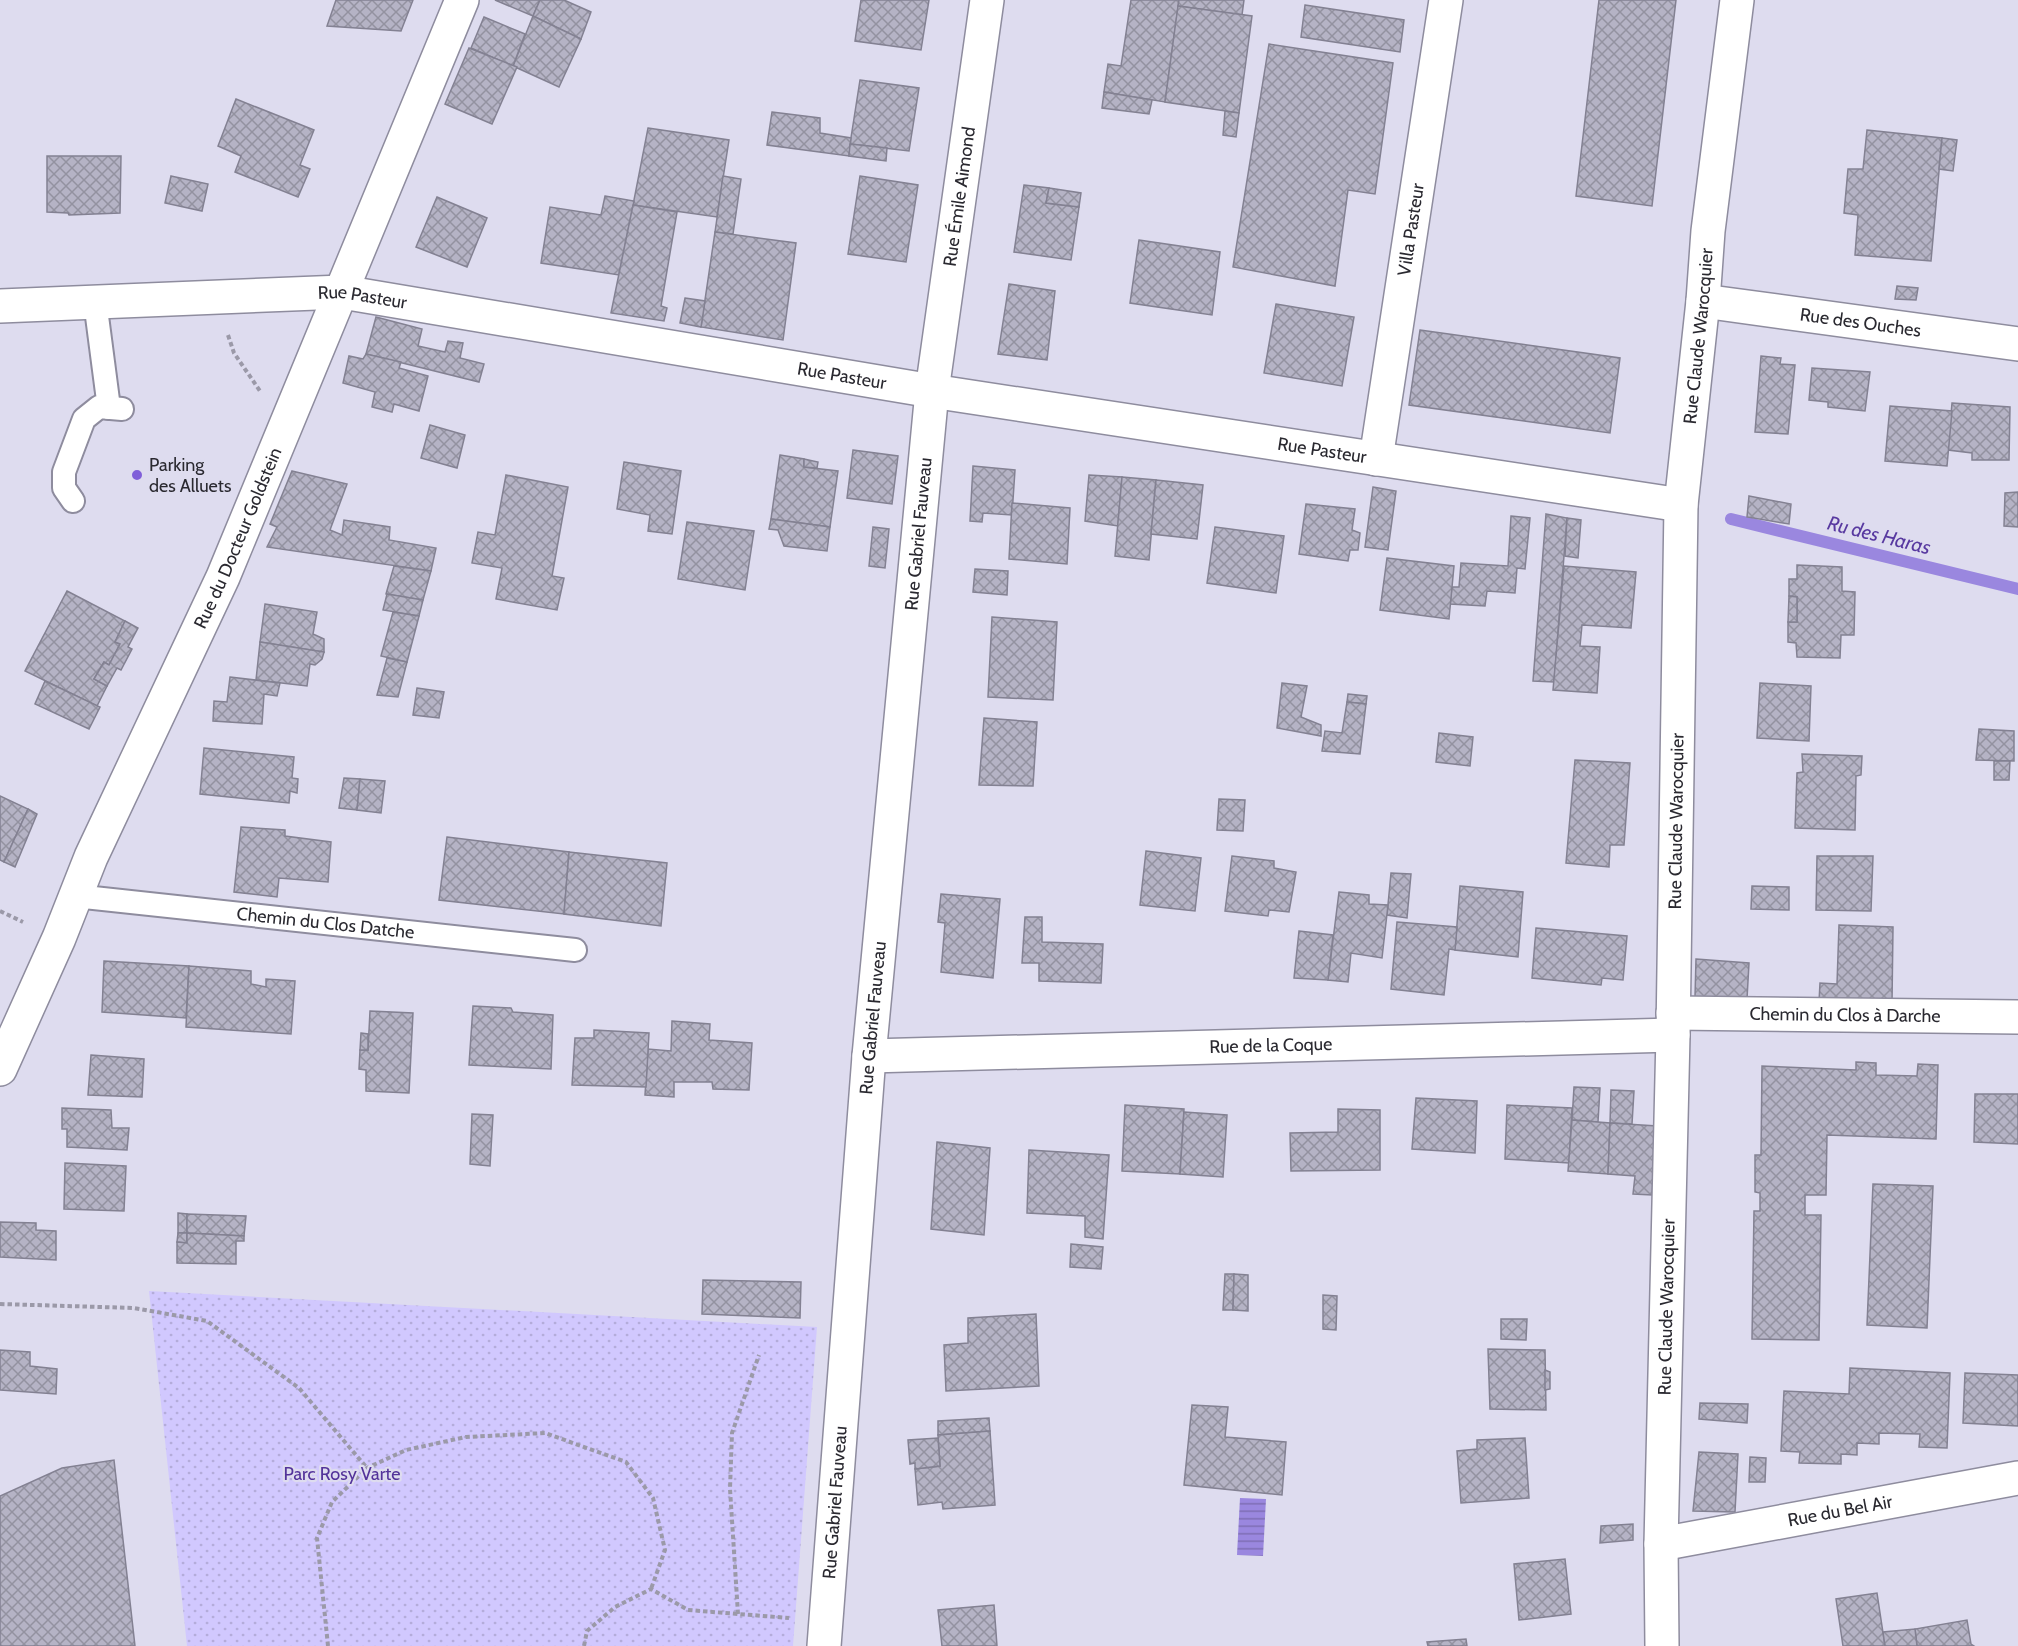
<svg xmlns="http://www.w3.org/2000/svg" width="2018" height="1646" viewBox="0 0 2018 1646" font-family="Cabin,sans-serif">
	<defs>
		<pattern id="park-dots" width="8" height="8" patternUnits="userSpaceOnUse" patternTransform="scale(1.5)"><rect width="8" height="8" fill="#d1c8fe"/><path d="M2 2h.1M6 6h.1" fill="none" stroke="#b4acda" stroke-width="1.8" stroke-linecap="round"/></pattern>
		<pattern id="water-rules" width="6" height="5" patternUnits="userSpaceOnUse" patternTransform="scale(1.5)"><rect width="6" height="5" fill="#9a87df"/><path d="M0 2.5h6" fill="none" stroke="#7e6eb5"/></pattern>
		<pattern id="building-cross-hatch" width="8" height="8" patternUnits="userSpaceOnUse" patternTransform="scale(1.5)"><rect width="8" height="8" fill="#b5b3c5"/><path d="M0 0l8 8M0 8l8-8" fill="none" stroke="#9392a0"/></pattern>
	</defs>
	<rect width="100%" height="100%" fill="#dedcef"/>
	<polygon fill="url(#park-dots)" points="149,1291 817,1327 793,1646 187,1646"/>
	<polygon fill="url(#water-rules)" points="1240,1498 1266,1499 1263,1556 1237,1555"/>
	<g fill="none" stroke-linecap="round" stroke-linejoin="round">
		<polyline stroke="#9a87df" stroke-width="12" points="1731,519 2018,589"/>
	</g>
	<g fill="url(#building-cross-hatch)" stroke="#838192" stroke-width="1.5">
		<polygon points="336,0 413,0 401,31 327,26"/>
		<polygon points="495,0 540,0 533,16"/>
		<polygon points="540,0 564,0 591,12 581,39 533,16"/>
		<polygon points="861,0 929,0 921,50 855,41"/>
		<polygon points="1131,0 1179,0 1165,102 1104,92 1108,64 1121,66"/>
		<polygon points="1179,0 1244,0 1242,15 1178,6"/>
		<polygon points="1599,0 1676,0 1652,206 1576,196"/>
		<polygon points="1305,5 1404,20 1400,52 1301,37"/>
		<polygon points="1178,6 1252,16 1239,113 1165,102"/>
		<polygon points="533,16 581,39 559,87 513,66"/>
		<polygon points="484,17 525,34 513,66 471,48"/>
		<polygon points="1269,44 1393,63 1375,194 1348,190 1335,286 1233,267"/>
		<polygon points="469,48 517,67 492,124 445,104"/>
		<polygon points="860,80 919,88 909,151 850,144"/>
		<polygon points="1104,92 1152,100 1149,114 1102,108"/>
		<polygon points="236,99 314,130 300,165 310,169 298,197 235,172 241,156 218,146"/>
		<polygon points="1225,111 1239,113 1236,137 1223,135"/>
		<polygon points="772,112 820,118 820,133 851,138 849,156 767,145"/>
		<polygon points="648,128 729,140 717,217 633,205"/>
		<polygon points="1867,130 1942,138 1931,261 1855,255 1858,215 1844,213 1848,169 1863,169"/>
		<polygon points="1942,138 1957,140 1953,171 1939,169"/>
		<polygon points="850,144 887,148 886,161 849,156"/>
		<polygon points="47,156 121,156 120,213 69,215 68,213 47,212"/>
		<polygon points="171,176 208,184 202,211 165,203"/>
		<polygon points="723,176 741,179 733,234 715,232"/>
		<polygon points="860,176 918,185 906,262 848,254"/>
		<polygon points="1024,185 1049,188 1046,203 1079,207 1071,260 1014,252"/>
		<polygon points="1049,188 1081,193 1079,207 1046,203"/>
		<polygon points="605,196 634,201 619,275 541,263 550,207 601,215"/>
		<polygon points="437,197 487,218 467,267 416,247"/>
		<polygon points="633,205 677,212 661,306 667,308 664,321 611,313"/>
		<polygon points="715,232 796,243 783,340 701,327"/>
		<polygon points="1139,240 1220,252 1212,315 1130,303"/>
		<polygon points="1009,284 1055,291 1047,360 998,354"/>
		<polygon points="1897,286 1918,288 1916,300 1895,299"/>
		<polygon points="685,298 705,301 701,327 680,323"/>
		<polygon points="1276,304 1354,317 1342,386 1264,373"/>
		<polygon points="376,317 422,329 418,346 445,352 448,341 463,343 460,358 484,364 479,382 366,354"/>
		<polygon points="1420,330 1620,358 1610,433 1409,405"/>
		<polygon points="366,354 401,362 399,368 428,376 419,411 394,404 392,412 372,407 375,392 343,383 349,356 363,359"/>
		<polygon points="1761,356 1781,358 1780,364 1795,365 1788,434 1755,432"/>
		<polygon points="1812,368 1870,372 1865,411 1828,407 1828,402 1809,400"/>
		<polygon points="1952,403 2010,407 2009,460 1972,460 1972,453 1948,450"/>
		<polygon points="1890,406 1952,411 1947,466 1885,461"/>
		<polygon points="430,425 465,435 457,468 421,458"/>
		<polygon points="853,450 898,456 892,504 847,498"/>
		<polygon points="780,455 804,459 804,467 838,471 830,527 771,519"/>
		<polygon points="804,459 818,462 817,468 804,467"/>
		<polygon points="624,462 681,471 672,534 648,531 650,515 617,509"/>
		<polygon points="973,466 1015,470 1012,515 983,513 982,522 970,521"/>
		<polygon points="292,471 347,484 330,530 342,535 344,520 390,527 389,540 436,548 431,571 267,547 277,527 270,524"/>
		<polygon points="506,475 568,487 552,576 564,578 557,610 496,599 502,568 472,563 478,532 495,535"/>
		<polygon points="1089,475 1122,477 1118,526 1085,521"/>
		<polygon points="1122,477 1156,480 1149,560 1115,556"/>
		<polygon points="1156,480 1203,485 1197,539 1151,534"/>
		<polygon points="1373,487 1396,491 1388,550 1365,547"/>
		<polygon points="2018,492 2018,527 2004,526 2005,493"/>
		<polygon points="1749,496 1791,504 1789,524 1747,517"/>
		<polygon points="1012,503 1070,508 1067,564 1009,559"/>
		<polygon points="1306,504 1355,509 1352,530 1360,533 1358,550 1350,550 1348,561 1299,554"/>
		<polygon points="1546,514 1567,518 1554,682 1533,681"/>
		<polygon points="1511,516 1530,518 1525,569 1517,568 1515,593 1487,591 1485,606 1450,604 1452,587 1459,587 1461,563 1508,566"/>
		<polygon points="1567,518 1581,520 1578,558 1565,556"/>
		<polygon points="771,519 830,527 827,551 784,546 778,530 769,529"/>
		<polygon points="687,522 754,531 745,590 678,579"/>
		<polygon points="873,527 889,529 885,568 869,566"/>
		<polygon points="1215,527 1284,536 1276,593 1207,583"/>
		<polygon points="1387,558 1454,566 1449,619 1380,610"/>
		<polygon points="1797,565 1842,567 1842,591 1855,592 1854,635 1841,635 1840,658 1797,657 1796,643 1788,642 1788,622 1797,622 1797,597 1789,596 1789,579 1797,579"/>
		<polygon points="394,566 431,571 423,600 386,594"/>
		<polygon points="1564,566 1636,572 1631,628 1582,625 1580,646 1600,647 1597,693 1553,690"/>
		<polygon points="975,569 1008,571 1007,595 973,592"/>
		<polygon points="67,591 125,621 115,642 120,644 109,665 104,662 94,679 107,686 97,706 25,671"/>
		<polygon points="387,594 423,600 419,616 383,610"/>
		<polygon points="1789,596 1797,597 1797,622 1788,622"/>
		<polygon points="265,604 317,612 313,634 324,639 324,652 260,642"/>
		<polygon points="393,612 419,616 407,662 381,656"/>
		<polygon points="992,617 1057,622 1053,700 988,697"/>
		<polygon points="125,621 138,628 128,647 132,649 121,670 117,668 107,686 94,679 104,662 109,665 120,644 115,642"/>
		<polygon points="260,642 324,652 322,659 315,665 310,664 307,686 256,680"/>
		<polygon points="387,658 407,662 398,697 377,695"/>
		<polygon points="230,677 280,683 277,696 264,694 262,724 213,721 214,701 227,702"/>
		<polygon points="45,681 100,707 89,729 35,704"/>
		<polygon points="1282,683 1307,686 1301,717 1321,725 1321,736 1277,728"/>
		<polygon points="1760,683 1811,686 1809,741 1757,738"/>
		<polygon points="417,688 444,692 439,718 413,715"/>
		<polygon points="1348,694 1367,696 1366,704 1347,702"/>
		<polygon points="1347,702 1366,704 1360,754 1322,751 1325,731 1342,733"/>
		<polygon points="984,718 1037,722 1033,786 979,785"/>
		<polygon points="1979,729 2014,731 2014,761 1976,760"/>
		<polygon points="1439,733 1473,737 1470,766 1436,762"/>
		<polygon points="204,748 294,757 292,778 298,779 297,793 290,791 289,803 200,794"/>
		<polygon points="1802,754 1862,756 1861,775 1856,776 1855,830 1795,828 1797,773 1803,772"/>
		<polygon points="1575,760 1630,763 1624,845 1610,845 1609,867 1566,863"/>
		<polygon points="1994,761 2010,761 2009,780 1994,780"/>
		<polygon points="344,778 360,779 357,810 339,808"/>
		<polygon points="360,779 385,781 381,813 357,810"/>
		<polygon points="0,796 28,809 4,862 0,860"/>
		<polygon points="1219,799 1245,800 1243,831 1217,830"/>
		<polygon points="28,809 37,814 15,867 4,862"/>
		<polygon points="241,827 285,830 285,836 331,842 328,882 279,878 277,897 234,892"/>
		<polygon points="447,837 569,852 564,914 439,900"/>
		<polygon points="1146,851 1201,858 1195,911 1140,905"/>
		<polygon points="569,852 667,863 661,926 564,914"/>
		<polygon points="1232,856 1274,861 1274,868 1296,872 1289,912 1269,910 1268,916 1225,911"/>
		<polygon points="1817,856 1873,856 1871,911 1816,910"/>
		<polygon points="1391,873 1411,874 1407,918 1387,915"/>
		<polygon points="1460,886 1523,892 1518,957 1455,950"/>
		<polygon points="1752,886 1789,887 1789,910 1751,909"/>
		<polygon points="1339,892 1369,895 1369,904 1388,905 1382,958 1351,953 1348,982 1328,980"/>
		<polygon points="941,894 1000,899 993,978 941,972 945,923 938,922"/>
		<polygon points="1025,917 1042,917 1042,942 1103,944 1101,983 1039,981 1039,963 1022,963"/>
		<polygon points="1397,922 1457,927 1455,950 1449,949 1444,995 1391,989"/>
		<polygon points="1839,925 1893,927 1892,1004 1819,1002 1820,983 1837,984"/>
		<polygon points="1536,928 1627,936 1623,980 1602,978 1601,985 1532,978"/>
		<polygon points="1299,931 1333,935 1328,980 1294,978"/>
		<polygon points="1696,959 1749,963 1747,999 1695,997"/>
		<polygon points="104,961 189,966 186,1018 102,1012"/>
		<polygon points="189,966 251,971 251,984 266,987 266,979 295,981 291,1034 186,1027"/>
		<polygon points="473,1006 511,1008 513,1012 553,1015 551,1069 469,1065"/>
		<polygon points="370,1011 413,1013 409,1093 366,1091 366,1070 359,1069 360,1050 368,1050"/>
		<polygon points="672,1021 710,1024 709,1040 752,1043 749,1090 713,1089 712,1082 674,1082 674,1097 645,1095 648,1049 671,1051"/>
		<polygon points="594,1030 649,1033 646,1087 572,1085 575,1038 594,1038"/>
		<polygon points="361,1033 368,1034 368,1050 360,1050"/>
		<polygon points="91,1055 144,1059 142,1097 88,1095"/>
		<polygon points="1856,1062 1876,1063 1876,1075 1917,1076 1918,1064 1938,1065 1936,1139 1827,1135 1826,1195 1805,1195 1805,1215 1821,1215 1819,1340 1752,1339 1754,1211 1760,1211 1760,1193 1755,1192 1755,1155 1761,1155 1762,1066 1856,1070"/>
		<polygon points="1574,1087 1600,1088 1598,1122 1572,1120"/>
		<polygon points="1611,1090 1634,1091 1632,1124 1610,1123"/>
		<polygon points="1975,1094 2018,1094 2018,1144 1974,1142"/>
		<polygon points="1416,1098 1477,1101 1475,1153 1412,1149"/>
		<polygon points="1125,1105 1184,1109 1180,1174 1122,1171"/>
		<polygon points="1507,1105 1572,1108 1569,1163 1505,1159"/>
		<polygon points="62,1108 111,1110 112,1128 129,1128 127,1150 67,1147 67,1129 62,1129"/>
		<polygon points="1338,1109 1380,1110 1380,1170 1291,1171 1290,1133 1338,1132"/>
		<polygon points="1184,1112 1227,1115 1223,1177 1180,1174"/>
		<polygon points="472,1114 493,1115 490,1166 470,1164"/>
		<polygon points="1572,1120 1610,1123 1608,1174 1568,1171"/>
		<polygon points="1610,1123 1657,1126 1652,1195 1633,1194 1635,1176 1608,1174"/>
		<polygon points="937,1142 990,1148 984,1235 931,1229"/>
		<polygon points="1029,1150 1109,1155 1103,1239 1085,1237 1085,1216 1027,1213"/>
		<polygon points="65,1163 126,1166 124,1211 64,1209"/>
		<polygon points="1873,1184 1933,1186 1927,1328 1867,1325"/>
		<polygon points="178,1213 187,1214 187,1233 178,1233"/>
		<polygon points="187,1214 246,1216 244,1236 187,1233"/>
		<polygon points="0,1222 36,1223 36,1230 56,1231 56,1260 0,1257"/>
		<polygon points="178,1233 187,1233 187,1243 177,1242"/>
		<polygon points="187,1233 244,1236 244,1241 236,1241 236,1264 177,1263 177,1242 187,1243"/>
		<polygon points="1071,1244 1103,1247 1101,1269 1070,1267"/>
		<polygon points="1225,1274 1234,1274 1233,1310 1223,1310"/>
		<polygon points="1234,1274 1248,1275 1248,1311 1233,1310"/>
		<polygon points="703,1280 801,1282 800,1318 702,1314"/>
		<polygon points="1323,1295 1337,1296 1336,1330 1323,1329"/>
		<polygon points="1036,1314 1039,1386 946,1391 944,1345 968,1343 968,1318"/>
		<polygon points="1501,1319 1527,1319 1526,1340 1501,1339"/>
		<polygon points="1488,1349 1545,1350 1546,1410 1490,1409"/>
		<polygon points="0,1350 30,1352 30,1366 57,1369 56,1394 0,1390"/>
		<polygon points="1850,1368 1950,1373 1947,1448 1919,1447 1920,1434 1879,1433 1879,1444 1857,1443 1857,1455 1841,1454 1841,1464 1799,1463 1800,1452 1781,1451 1784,1391 1849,1394"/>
		<polygon points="1545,1370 1550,1372 1550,1389 1545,1390"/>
		<polygon points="1965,1373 2018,1375 2018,1426 1963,1423"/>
		<polygon points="1700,1403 1748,1404 1747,1423 1699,1419"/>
		<polygon points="1192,1405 1228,1407 1225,1437 1286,1442 1282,1495 1184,1485"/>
		<polygon points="989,1418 990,1431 938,1435 938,1421"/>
		<polygon points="990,1431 995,1505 943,1509 942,1502 918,1505 915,1469 940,1466 938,1435"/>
		<polygon points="938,1438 940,1466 915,1469 915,1463 910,1464 908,1440"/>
		<polygon points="1525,1438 1529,1498 1461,1503 1457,1451 1477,1449 1477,1440"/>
		<polygon points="1699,1452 1738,1454 1735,1512 1693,1511"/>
		<polygon points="1750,1457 1766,1458 1765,1482 1749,1482"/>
		<polygon points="114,1460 135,1646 0,1646 0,1496 62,1468"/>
		<polygon points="1633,1524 1633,1540 1600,1543 1601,1526"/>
		<polygon points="1565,1559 1571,1614 1519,1620 1514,1564"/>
		<polygon points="1877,1593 1885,1646 1843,1646 1836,1599"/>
		<polygon points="994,1605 997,1646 942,1646 938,1610"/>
		<polygon points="1967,1620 1971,1644 1974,1646 1917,1646 1915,1629"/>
		<polygon points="1915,1629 1917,1646 1885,1646 1883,1632"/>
		<polygon points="1466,1639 1467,1646 1428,1646 1427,1642"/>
	</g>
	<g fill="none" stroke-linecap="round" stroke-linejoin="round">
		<defs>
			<g id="service">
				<polyline points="95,301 109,408"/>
				<polyline points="73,501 64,488 64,472 84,419 99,407 122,409"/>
				<path id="s1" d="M75 896 575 950"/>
			</g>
			<g id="minor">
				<path id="s2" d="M1703 301 2018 344"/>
				<path id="s3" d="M0 306 342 292 932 391 1681 505"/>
				<path id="s4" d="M1376 459 1446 0"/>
				<path id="s5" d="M1673 1013 2018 1017"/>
				<path id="s6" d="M869 1056 1673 1035"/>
				<path id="s7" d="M0 1069 59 938 91 857 223 577 462 0"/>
				<path id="s8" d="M1661 1544 2018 1478"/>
				<path id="s9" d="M824 1646 869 1056 932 391 987 0"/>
				<path id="s10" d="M1662 1646 1661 1544 1673 1035 1681 505 1703 301 1708 231 1737 0"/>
			</g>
		</defs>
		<use href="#service" stroke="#8e8c9e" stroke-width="26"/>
		<use href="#minor" stroke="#8e8c9e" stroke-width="36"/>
		<g stroke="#9b99a8" stroke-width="4" stroke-dasharray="4.5 3" stroke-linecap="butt">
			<polyline points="228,335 234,353 260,391"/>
			<polyline points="0,911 23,922"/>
			<polyline points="0,1304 134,1308 207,1321 299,1388 367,1468"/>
			<polyline points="738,1614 730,1489 732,1433 759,1355"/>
			<polyline points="328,1646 317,1538 332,1502 367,1468 406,1450 466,1437 545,1433 626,1462 653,1498 665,1550 651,1589"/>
			<polyline points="584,1646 587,1631 615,1607 651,1589 688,1610 789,1618"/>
		</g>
		<use href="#service" stroke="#fff" stroke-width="22"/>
		<use href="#minor" stroke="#fff" stroke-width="33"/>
	</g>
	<circle fill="#805fd9" stroke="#dedcef" stroke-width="2" cx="137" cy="475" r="6"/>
	<g text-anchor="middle" stroke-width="4.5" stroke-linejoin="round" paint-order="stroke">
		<g font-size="18" fill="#2a2930" stroke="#dedcef">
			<text dy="6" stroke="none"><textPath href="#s9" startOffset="1456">Rue Émile Aimond</textPath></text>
			<text dy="6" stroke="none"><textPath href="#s4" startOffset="232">Villa Pasteur</textPath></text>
			<text dy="6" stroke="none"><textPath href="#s3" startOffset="363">Rue Pasteur</textPath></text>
			<text dy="6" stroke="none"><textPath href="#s2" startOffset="159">Rue des Ouches</textPath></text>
			<text dy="6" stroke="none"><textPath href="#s10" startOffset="1311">Rue Claude Warocquier</textPath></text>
			<text dy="6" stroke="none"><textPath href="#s3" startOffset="849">Rue Pasteur</textPath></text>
			<text dy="6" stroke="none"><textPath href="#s3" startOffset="1335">Rue Pasteur</textPath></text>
			<text dy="6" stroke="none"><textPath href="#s9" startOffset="1116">Rue Gabriel Fauveau</textPath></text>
			<text dy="6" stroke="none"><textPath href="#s7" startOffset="582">Rue du Docteur Goldstein</textPath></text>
			<text dy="6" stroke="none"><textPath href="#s10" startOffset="825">Rue Claude Warocquier</textPath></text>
			<text dy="6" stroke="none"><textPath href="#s1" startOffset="252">Chemin du Clos Datche</textPath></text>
			<text dy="6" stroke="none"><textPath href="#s5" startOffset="172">Chemin du Clos à Darche</textPath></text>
			<text dy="6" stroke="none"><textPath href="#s9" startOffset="630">Rue Gabriel Fauveau</textPath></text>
			<text dy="6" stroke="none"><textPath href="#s6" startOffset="402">Rue de la Coque</textPath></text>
			<text dy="6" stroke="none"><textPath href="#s10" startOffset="339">Rue Claude Warocquier</textPath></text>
			<text dy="6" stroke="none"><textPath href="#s9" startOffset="144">Rue Gabriel Fauveau</textPath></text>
			<text dy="6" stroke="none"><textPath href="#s8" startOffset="182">Rue du Bel Air</textPath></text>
		</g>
		<g font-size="18" fill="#2a2930" stroke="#dedcef" text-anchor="start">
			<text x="149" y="471">Parking<tspan x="149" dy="21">des Alluets</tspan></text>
		</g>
		<g font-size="18" fill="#53339a" stroke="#dedcef">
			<text x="342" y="1480">Parc Rosy Varte</text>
		</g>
		<g font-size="20" font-style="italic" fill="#5839a0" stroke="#dedcef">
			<text transform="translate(1879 535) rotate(14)" y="7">Ru des Haras</text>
		</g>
	</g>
</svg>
